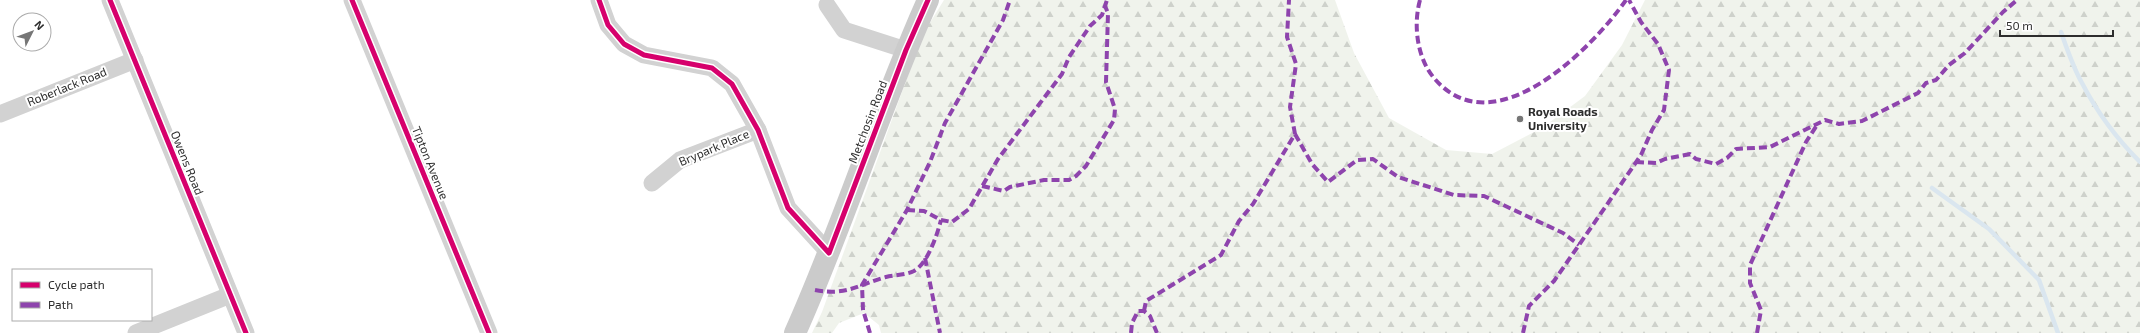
<svg xmlns="http://www.w3.org/2000/svg" width="2140" height="333" viewBox="0 0 2140 333" font-family="'Exo 2',sans-serif">
	<defs>
		<pattern id="forest-firs" width="22" height="20" patternUnits="userSpaceOnUse"><rect width="22" height="20" fill="#f0f3ec"/><path d="M5 1l3.5 6h-7zM16 11l3.5 6h-7z" fill="#ced1cb"/></pattern>
	</defs>
	<rect width="100%" height="100%" fill="#fff"/>
	<polygon fill="url(#forest-firs)" points="944,0 1335,0 1354,53 1389,118 1446,150 1492,154 1542,128 1585,96 1622,45 1645,0 2140,0 2140,333 881,333 879,325 864,313 839,323 832,333 812,333 822,312 923,34"/>
	<g fill="none" stroke-linecap="round" stroke-linejoin="round">
		<g stroke="#dae6ef" stroke-width="4.5">
			<path d="M2061 32C2067 49 2073 67 2082 83 2097 112 2117 139 2140 162"/>
			<polyline points="1932,188 1989,229 2039,280 2058,333"/>
		</g>
		<g stroke="#d2d2d2" stroke-width="17">
			<polyline points="110,0 246,333"/>
			<polyline points="352,0 489,333"/>
			<polyline points="599,0 608,25 624,44 644,55 712,68 732,84 758,130 788,208 829,253"/>
			<polyline points="827,5 844,30 906,50"/>
			<polyline points="0,114 135,60"/>
			<polyline points="652,183 680,160 758,130"/>
			<polyline points="136,333 230,295"/>
		</g>
		<path stroke="#cbcbcb" stroke-width="22" d="M795 333C844 224 879 109 928 0"/>
		<g stroke="#8e44ad" stroke-width="4" stroke-dasharray="8 4" stroke-linecap="butt">
			<path d="M1420 0C1413 25 1417 58 1434 78 1493 148 1591 50 1626 0"/>
			<polyline points="1295,134 1312,164 1328,182 1357,160 1373,159 1398,177 1454,195 1484,196 1563,233 1579,245"/>
			<polyline points="1636,162 1656,163 1665,159 1690,154 1696,159 1716,164 1727,158 1736,149 1770,147 1825,120 1839,124 1862,121 1918,93 1926,83 1936,80 1949,65 1965,53 2003,12 2017,0"/>
			<polyline points="982,186 1004,191 1010,187 1044,180 1069,180 1076,176 1086,166 1114,120 1115,109 1106,82 1108,13 1105,6"/>
			<polyline points="907,210 924,211 941,220 952,222 969,209 998,159 1062,74 1069,57 1090,26 1102,15 1107,0"/>
			<polyline points="925,258 940,333"/>
			<path d="M815 290C847 296 857 285 886 277 894 275 906 275 914 271 928 263 937 235 941 220"/>
			<polyline points="1144,311 1146,301 1221,255 1239,221 1253,204 1295,134 1290,107 1296,64 1287,37 1289,0"/>
			<polyline points="870,333 863,310 862,285 907,210 930,162 945,123 1003,20 1010,0"/>
			<polyline points="1131,333 1132,323 1138,311 1144,311 1150,316 1157,333"/>
			<polyline points="1523,333 1529,306 1554,281 1606,206 1641,155 1652,130 1664,110 1669,70 1658,44 1641,22 1629,0"/>
			<polyline points="1757,333 1761,310 1750,283 1750,265 1806,142 1817,125"/>
		</g>
		<defs>
			<g id="cycleway">
				<polyline points="110,0 246,333"/>
				<polyline points="352,0 489,333"/>
				<polyline points="599,0 608,25 624,44 644,55 712,68 732,84 758,130 788,208 829,253 906,50 928,0"/>
			</g>
		</defs>
		<use href="#cycleway" stroke="#fff" stroke-width="8"/>
		<use href="#cycleway" stroke="#d6006c" stroke-width="5"/>
	</g>
	<circle fill="#767676" stroke="#fff" stroke-width="1.5" cx="1520" cy="119" r="4"/>
	<g text-anchor="middle" stroke-width="4" stroke-linejoin="round" paint-order="stroke">
		<g font-size="12" fill="#2d2d2d" stroke="#fff">
			<text transform="translate(67 87) rotate(-22)" y="4">Roberlack Road</text>
			<text transform="translate(868 122) rotate(-69)" y="4">Metchosin Road</text>
			<text transform="translate(714 148) rotate(-23)" y="4">Brypark Place</text>
			<text transform="translate(187 163) rotate(68)" y="4">Owens Road</text>
			<text transform="translate(430 163) rotate(68)" y="4">Tipton Avenue</text>
		</g>
		<g font-size="12" font-weight="bold" fill="#2d2d2d" stroke="#fff" text-anchor="start">
			<text x="1528" y="116">Royal Roads<tspan x="1528" dy="14">University</tspan></text>
		</g>
	</g>
	<rect x="12" y="269" width="140" height="52" fill="#ffffff" stroke="#ababab"/>
	<rect x="20" y="282" width="20" height="6" fill="#d6006c" stroke="#ababab"/>
	<text x="48" y="289" font-size="12" fill="#2d2d2d">Cycle path</text>
	<rect x="20" y="302" width="20" height="6" fill="#8e44ad" stroke="#ababab"/>
	<text x="48" y="309" font-size="12" fill="#2d2d2d">Path</text>
	<g transform="translate(32 32) rotate(48)"><circle r="19" fill="#ffffff" stroke="#ababab"/>
	<path d="M0-3L7 15L0 10L-7 15Z" fill="#767676"/>
	<text y="-6" font-size="11" font-weight="bold" text-anchor="middle" fill="#2d2d2d">N</text>
	</g>
	<path d="M2000 30v6h113v-6" fill="none" stroke="#2d2d2d" stroke-width="2"/>
	<text x="2006" y="30" font-size="12" fill="#2d2d2d" stroke="#ffffff" stroke-width="3" paint-order="stroke">50 m</text>
</svg>
